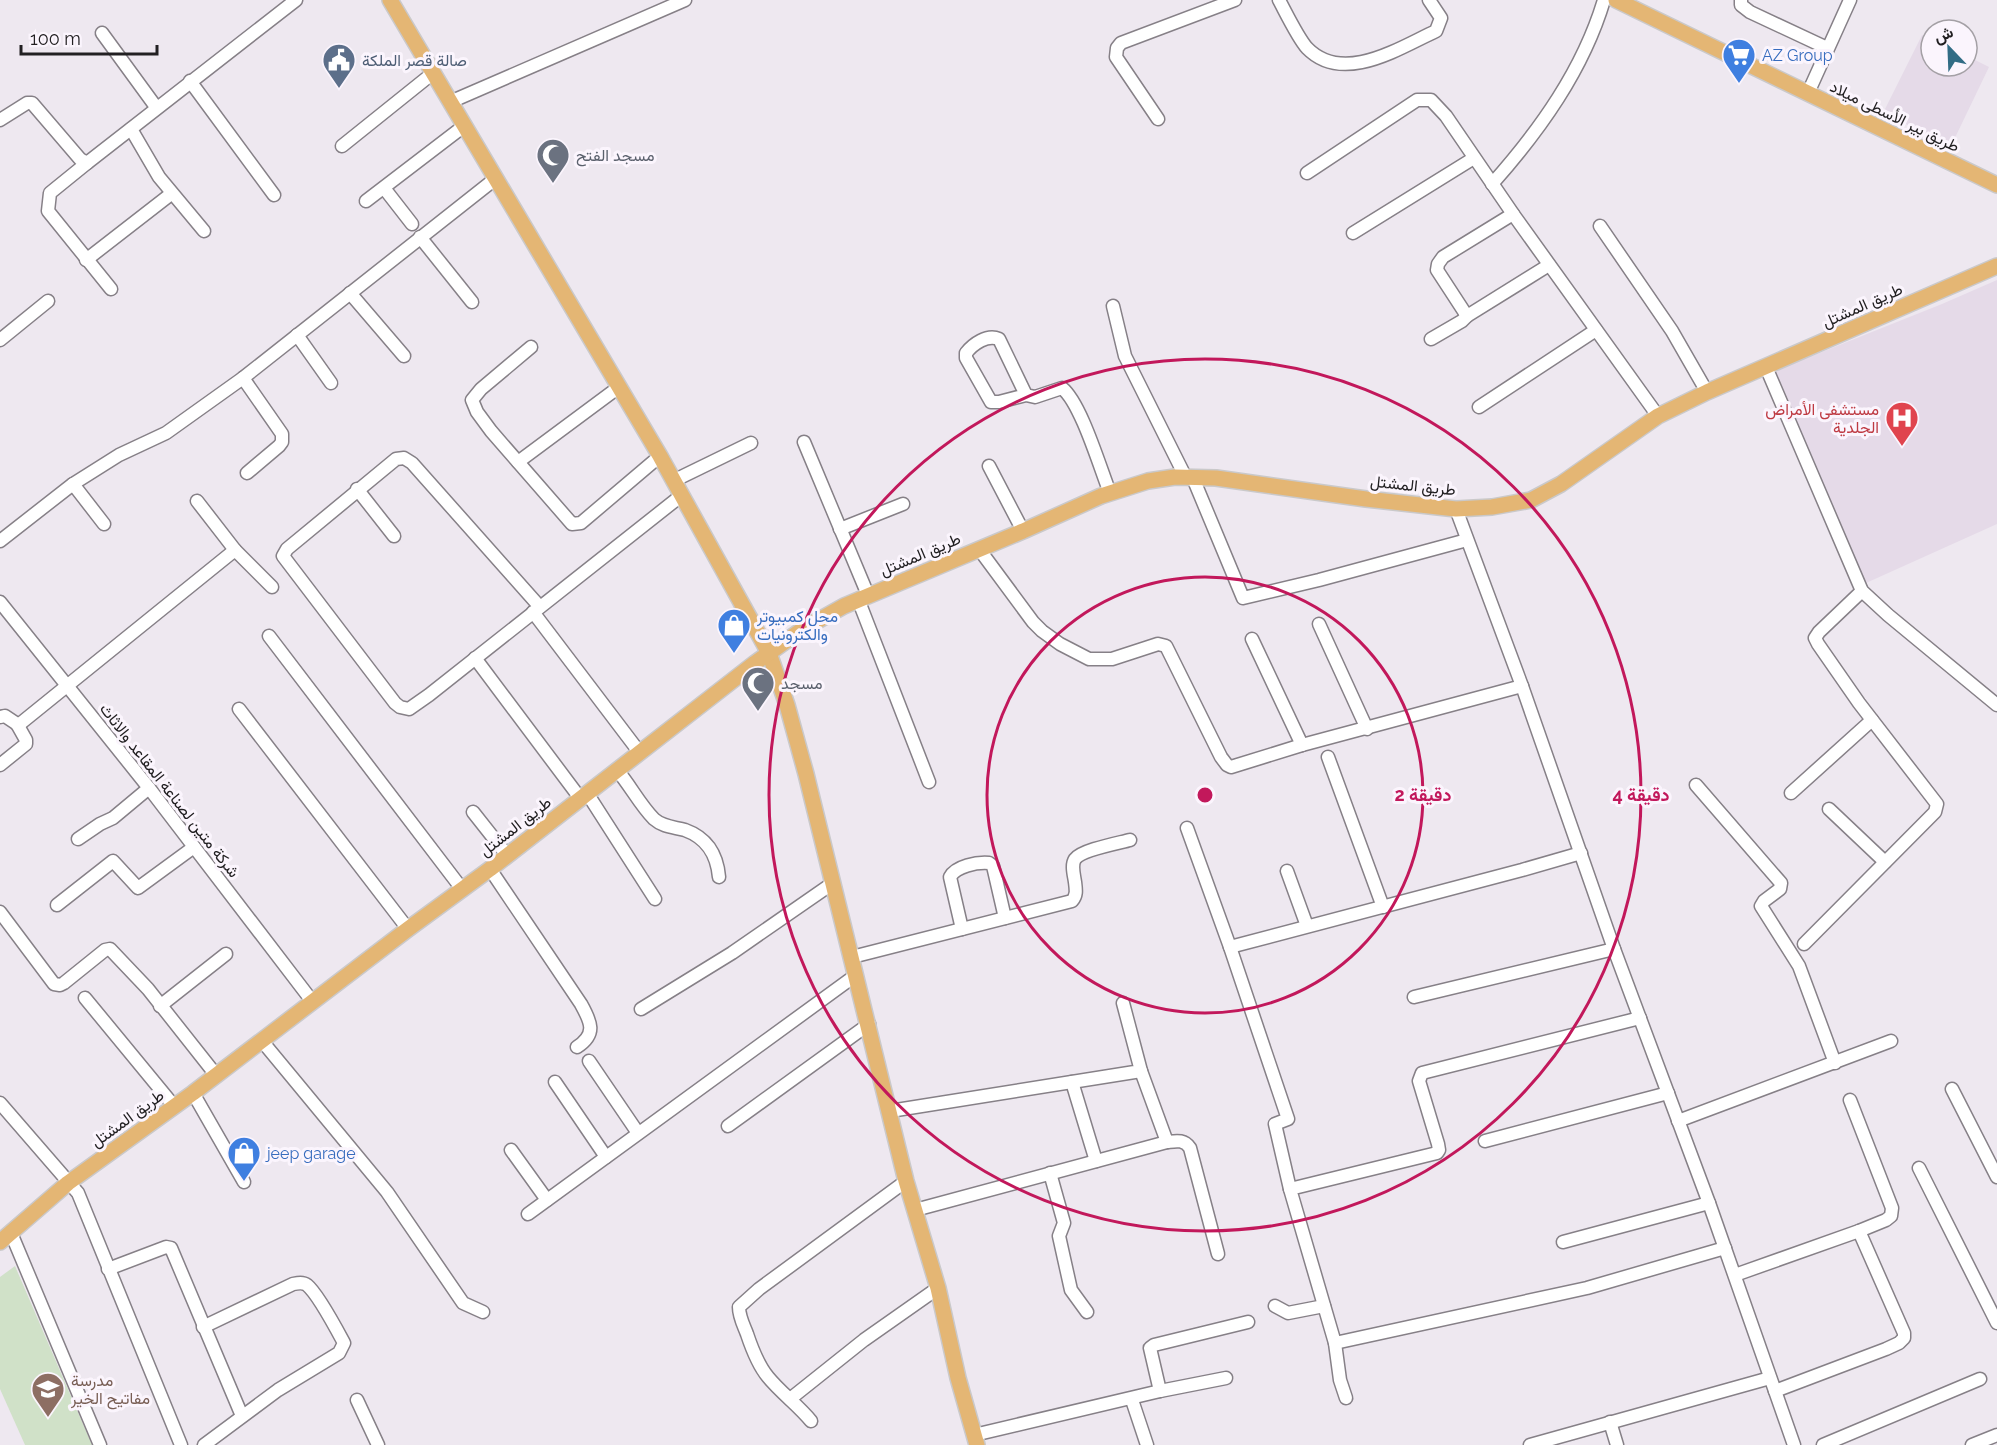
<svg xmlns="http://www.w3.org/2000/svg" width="1997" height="1445" viewBox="0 0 1997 1445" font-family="Raleway,Vazirmatn,sans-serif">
	<rect width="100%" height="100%" fill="#eee8f0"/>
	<g fill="#e5dae8">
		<polygon points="1922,35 1931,39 1931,66 1967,66 1967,56 1989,67 1951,146 1883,113"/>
		<polygon points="1997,280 1997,524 1866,583 1774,371 1942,304"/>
	</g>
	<polygon fill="#d0e1c8" points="15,1266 92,1445 25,1445 0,1389 0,1277"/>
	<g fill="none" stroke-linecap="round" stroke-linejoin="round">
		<defs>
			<g id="minor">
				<path d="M1279 0C1286 13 1298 38 1307 48 1343 85 1399 48 1436 31L1441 18 1429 0"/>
				<polyline points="1741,0 1741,5 1750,12 1827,48"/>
				<polyline points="102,33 156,107"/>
				<polyline points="190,81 274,195"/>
				<polyline points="1808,93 1850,0"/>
				<polyline points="450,102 685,0"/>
				<polyline points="1158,119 1116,57 1117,48 1121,43 1235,0"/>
				<polyline points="0,120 27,103 32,103 80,159 87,163 296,0"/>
				<polyline points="131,129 159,177 204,231"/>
				<polyline points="342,146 433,73"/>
				<polyline points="87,163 50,193 48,211 111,289"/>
				<polyline points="1307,173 1417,100 1431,100 1446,116 1513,214 1658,416"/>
				<path d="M1492 184C1540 130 1583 70 1604 0"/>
				<polyline points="384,188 412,224"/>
				<polyline points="366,201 464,126"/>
				<polyline points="1600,226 1672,331 1707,392"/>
				<polyline points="1353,233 1474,158"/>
				<polyline points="420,237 472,302"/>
				<polyline points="86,260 171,194"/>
				<polyline points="350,293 404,356"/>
				<polyline points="1113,306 1125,356 1186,478"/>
				<polyline points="1467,316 1549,265"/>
				<polyline points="297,335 331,383"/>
				<polyline points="1431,339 1462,321 1467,316 1437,270 1438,264 1443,257 1513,214"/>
				<polyline points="0,340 48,301"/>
				<polyline points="531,347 481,389 472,400 477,412 491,431 572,524 581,523 660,456"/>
				<polyline points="1766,367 1862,591 1888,615 1997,705"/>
				<polyline points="243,378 282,434 282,442 279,446 247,473"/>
				<path d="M1026 395 999 339C987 334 973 344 966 353V358L991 402H999L1026 395 1035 397 1062 388C1081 403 1100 468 1110 493"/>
				<polyline points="1479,407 1596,330"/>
				<polyline points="804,442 868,595"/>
				<polyline points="518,462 619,387"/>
				<polyline points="989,466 1023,531"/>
				<polyline points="1193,478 1243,598 1319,580 1467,540"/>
				<polyline points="673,481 751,443"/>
				<polyline points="73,484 104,524"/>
				<polyline points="357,489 394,536"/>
				<polyline points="197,501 235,550"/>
				<polyline points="1456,509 1522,686 1614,949 1709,1203 1794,1445"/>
				<polyline points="840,529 903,504"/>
				<polyline points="0,541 73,484 119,455 166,433 243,378 495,179"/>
				<polyline points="979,549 1033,622 1042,631 1060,644 1089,659 1112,659 1158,644 1166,646 1221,757 1227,765 1231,767 1302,745 1522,686"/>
				<polyline points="858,599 929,782"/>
				<polyline points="0,602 149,788 312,1001"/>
				<polyline points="540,607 412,463 404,458 396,459 287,549 283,556 395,703 400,707 409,709 429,695 682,495"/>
				<polyline points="533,612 640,753"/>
				<polyline points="1319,624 1367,729"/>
				<polyline points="269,636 462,889"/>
				<polyline points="1252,639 1302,745"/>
				<polyline points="475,658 580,798"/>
				<polyline points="239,709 408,929"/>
				<polyline points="0,717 5,716 17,724 21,723 235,550 272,587"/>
				<polyline points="1328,757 1383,907"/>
				<polyline points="0,765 26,744 26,740 17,724"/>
				<path d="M617 770C630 785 640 805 654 819 663 827 674 827 685 830 707 838 717 854 719 877"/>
				<polyline points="1696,785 1781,883 1780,889 1764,901 1761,906 1799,966 1835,1063"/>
				<polyline points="587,793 655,899"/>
				<polyline points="1791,793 1872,720"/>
				<polyline points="1829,809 1885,862"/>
				<polyline points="473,812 507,855"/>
				<polyline points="1187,828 1230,947 1288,1119 1275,1124 1290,1189"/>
				<polyline points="78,839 100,824 113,818 149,788"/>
				<path d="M490 869 581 1004C591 1022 597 1034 577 1047"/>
				<polyline points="1287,871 1307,926"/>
				<polyline points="57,905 113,861 138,888 194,847"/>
				<polyline points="0,912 54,984 60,985 64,983 105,950 110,949 148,989 216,1075"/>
				<path d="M962 929 950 877C956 866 977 862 989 863L993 866 1005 918"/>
				<polyline points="1804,944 1935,812 1937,804 1859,703 1818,644 1815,638 1819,632 1862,591"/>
				<polyline points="1230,947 1522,870 1581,853"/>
				<path d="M852 957 1072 901C1077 895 1076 890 1075 882 1074 875 1071 865 1075 859 1081 850 1119 843 1130 840"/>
				<polyline points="1414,997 1614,949"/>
				<polyline points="85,998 174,1106"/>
				<polyline points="160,1006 226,954"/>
				<polyline points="641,1009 732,953 833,883"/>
				<polyline points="1640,1018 1422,1073 1419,1081 1438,1144 1439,1150 1437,1153 1290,1189 1335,1343 1587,1288 1725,1248"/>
				<polyline points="262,1041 387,1192 463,1303 483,1312"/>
				<polyline points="589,1061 638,1133"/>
				<path d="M1141 1071 1167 1142C1176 1141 1184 1139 1190 1148L1218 1254"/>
				<polyline points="555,1082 606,1157"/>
				<polyline points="1072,1082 1096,1161"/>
				<polyline points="1952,1089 1997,1177"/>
				<polyline points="193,1093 244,1182"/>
				<polyline points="0,1103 78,1193 181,1445"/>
				<polyline points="890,1111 1141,1071 1123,1003"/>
				<polyline points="1678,1121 1891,1041"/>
				<polyline points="728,1126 869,1024"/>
				<polyline points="1485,1141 1668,1093"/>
				<polyline points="511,1150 547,1200"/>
				<polyline points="1919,1168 1997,1323"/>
				<polyline points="1050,1173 1064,1223 1059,1236 1071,1290 1087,1312"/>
				<polyline points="915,1210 1167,1142"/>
				<polyline points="528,1214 856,975"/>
				<polyline points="11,1233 100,1445"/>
				<polyline points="1563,1242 1709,1203"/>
				<polyline points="108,1269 166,1247 171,1248 242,1416"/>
				<polyline points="1735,1275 1859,1231 1886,1220 1891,1216 1892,1208 1850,1100"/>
				<polyline points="1275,1306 1288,1313 1324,1306"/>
				<path d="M203 1327 293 1284C298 1283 303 1282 307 1285 318 1294 337 1330 344 1343L339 1353 278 1390 204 1445"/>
				<polyline points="1335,1343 1340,1380 1346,1398"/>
				<polyline points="1160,1391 1226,1378"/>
				<polyline points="1775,1391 1886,1349 1899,1343 1904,1338 1904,1333 1859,1231"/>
				<polyline points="790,1399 864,1340 938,1288"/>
				<polyline points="357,1400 378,1445"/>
				<polyline points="1132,1400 1147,1445"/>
				<path d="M811 1421C798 1405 781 1393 768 1377 758 1365 752 1349 747 1334 744 1326 739 1317 739 1307L759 1289 906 1181"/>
				<polyline points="1610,1422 1617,1445"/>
				<polyline points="974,1435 1160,1391 1150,1348 1154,1345 1248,1322"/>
				<polyline points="1530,1445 1770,1378"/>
				<polyline points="1823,1445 1980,1379"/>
				<polyline points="1972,1445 1997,1435"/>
			</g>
			<g id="major">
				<polyline points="390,0 660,456 769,653 787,705 806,774 906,1181 938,1288 958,1378 977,1445"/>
				<polyline points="1616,0 1997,185"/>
				<polyline points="0,1242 68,1183 193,1093 408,929 490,869 755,663 803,629 844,606 1023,531 1101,496 1148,481 1175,477 1216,478 1366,499 1456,509 1492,507 1531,500 1561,484 1658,416 1707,392 1997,266"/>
			</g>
		</defs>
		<use href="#minor" stroke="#868087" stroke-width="15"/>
		<use href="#major" stroke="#cac9ca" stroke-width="18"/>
		<use href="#minor" stroke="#fff" stroke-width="12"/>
		<use href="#major" stroke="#e4b674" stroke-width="15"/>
	</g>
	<g fill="none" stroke="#c2185b" stroke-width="3">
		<circle cx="1205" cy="795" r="218"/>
		<circle cx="1205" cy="795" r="436"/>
	</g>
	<defs>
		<symbol id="supermarket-pin" viewBox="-11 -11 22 30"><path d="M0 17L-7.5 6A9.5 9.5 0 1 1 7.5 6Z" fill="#3f7fe0" stroke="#fbf5fd"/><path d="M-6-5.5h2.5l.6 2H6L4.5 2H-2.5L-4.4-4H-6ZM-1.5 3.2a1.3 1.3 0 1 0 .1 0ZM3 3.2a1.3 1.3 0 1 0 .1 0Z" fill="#fff"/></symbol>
		<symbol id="civic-pin" viewBox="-11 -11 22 30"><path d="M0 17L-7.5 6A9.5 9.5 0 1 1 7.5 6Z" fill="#5c6f8a" stroke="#fbf5fd"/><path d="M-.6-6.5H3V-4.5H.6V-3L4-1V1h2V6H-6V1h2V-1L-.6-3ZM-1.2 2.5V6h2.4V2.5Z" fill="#fff"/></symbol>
		<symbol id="mosque-pin" viewBox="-11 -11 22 30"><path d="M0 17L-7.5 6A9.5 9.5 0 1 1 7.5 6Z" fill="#6b7280" stroke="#fbf5fd"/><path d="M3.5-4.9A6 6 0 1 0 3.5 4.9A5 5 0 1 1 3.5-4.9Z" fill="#fff"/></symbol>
		<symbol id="hospital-pin" viewBox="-11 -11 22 30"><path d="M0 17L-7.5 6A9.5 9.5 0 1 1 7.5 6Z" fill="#e0444e" stroke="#fbf5fd"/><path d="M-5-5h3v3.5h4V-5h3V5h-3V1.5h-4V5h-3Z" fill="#fff"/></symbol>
		<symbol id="shop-pin" viewBox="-11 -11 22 30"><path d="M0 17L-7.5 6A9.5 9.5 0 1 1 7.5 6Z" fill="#3f7fe0" stroke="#fbf5fd"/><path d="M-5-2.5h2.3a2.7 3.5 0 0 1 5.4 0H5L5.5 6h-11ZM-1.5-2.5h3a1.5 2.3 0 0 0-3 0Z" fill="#fff"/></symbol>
		<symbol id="school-pin" viewBox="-11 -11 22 30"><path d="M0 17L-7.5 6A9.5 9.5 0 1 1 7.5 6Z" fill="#8d6e63" stroke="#fbf5fd"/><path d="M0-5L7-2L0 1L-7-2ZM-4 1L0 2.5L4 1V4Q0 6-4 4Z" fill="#fff"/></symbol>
	</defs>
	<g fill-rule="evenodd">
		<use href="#supermarket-pin" x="1720" y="36" width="38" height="52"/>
		<use href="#civic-pin" x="320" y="41" width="38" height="52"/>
		<use href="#mosque-pin" x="534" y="136" width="38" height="52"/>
		<use href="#hospital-pin" x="1883" y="399" width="38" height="52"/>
		<use href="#shop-pin" x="715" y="606" width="38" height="52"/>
		<use href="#mosque-pin" x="739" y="664" width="38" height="52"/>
		<use href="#shop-pin" x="225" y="1134" width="38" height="52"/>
		<use href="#school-pin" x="29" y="1370" width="38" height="52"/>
	</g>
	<g text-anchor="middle" stroke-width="6" stroke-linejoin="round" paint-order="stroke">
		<g font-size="16" fill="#366cbe" stroke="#fbf5fd" text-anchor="start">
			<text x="1762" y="61">AZ Group</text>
			<text x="757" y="622">محل كمبيوتر<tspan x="757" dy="18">والكترونيات</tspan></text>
			<text x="267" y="1159">jeep garage</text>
		</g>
		<g font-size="16" fill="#4e5e75" stroke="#fbf5fd" text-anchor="start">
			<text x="362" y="66">صالة قصر الملكة</text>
		</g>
		<g font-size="16" fill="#222022" stroke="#fbf5fd">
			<text transform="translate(1895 116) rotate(26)" y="6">طريق بير الأسطى ميلاد</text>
			<text transform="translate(1862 305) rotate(-24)" y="6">طريق المشتل</text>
			<text transform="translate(1413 485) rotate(6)" y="6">طريق المشتل</text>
			<text transform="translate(920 554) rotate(-23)" y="6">طريق المشتل</text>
			<text transform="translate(170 790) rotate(52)" y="6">شركة متين لصناعة المقاعد والاثاث</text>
			<text transform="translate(515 826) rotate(-38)" y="6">طريق المشتل</text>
			<text transform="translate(127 1118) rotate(-36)" y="6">طريق المشتل</text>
		</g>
		<g font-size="16" fill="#5b616d" stroke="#fbf5fd" text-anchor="start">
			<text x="576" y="161">مسجد الفتح</text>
			<text x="781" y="689">مسجد</text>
		</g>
		<g font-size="16" fill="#be3a42" stroke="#fbf5fd" text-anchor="end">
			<text x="1879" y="415">مستشفى الأمراض<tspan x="1879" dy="18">الجلدية</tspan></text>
		</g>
		<g font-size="16" fill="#785e54" stroke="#fbf5fd" text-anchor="start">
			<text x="71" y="1386">مدرسة<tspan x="71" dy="18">مفاتيح الخير</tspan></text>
		</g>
	</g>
	<circle cx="1205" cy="795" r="9" fill="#c2185b" stroke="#fbf5fd" stroke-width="3"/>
	<g font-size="18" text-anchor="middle" font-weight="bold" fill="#c2185b" stroke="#fbf5fd" stroke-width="6" stroke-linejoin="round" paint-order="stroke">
		<text x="1423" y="801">2 دقيقة</text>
		<text x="1641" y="801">4 دقيقة</text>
	</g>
	<g transform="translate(1949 48) rotate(337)"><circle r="28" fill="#fbf5fd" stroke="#a4a0a5" stroke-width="1.5"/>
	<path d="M0-4.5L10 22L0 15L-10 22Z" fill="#316c85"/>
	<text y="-9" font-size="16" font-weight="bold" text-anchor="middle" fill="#222022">ش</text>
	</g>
	<path d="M21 45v9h136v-9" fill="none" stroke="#222022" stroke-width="3"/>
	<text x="30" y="45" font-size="18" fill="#222022" stroke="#fbf5fd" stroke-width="4.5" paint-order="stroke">100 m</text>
</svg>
